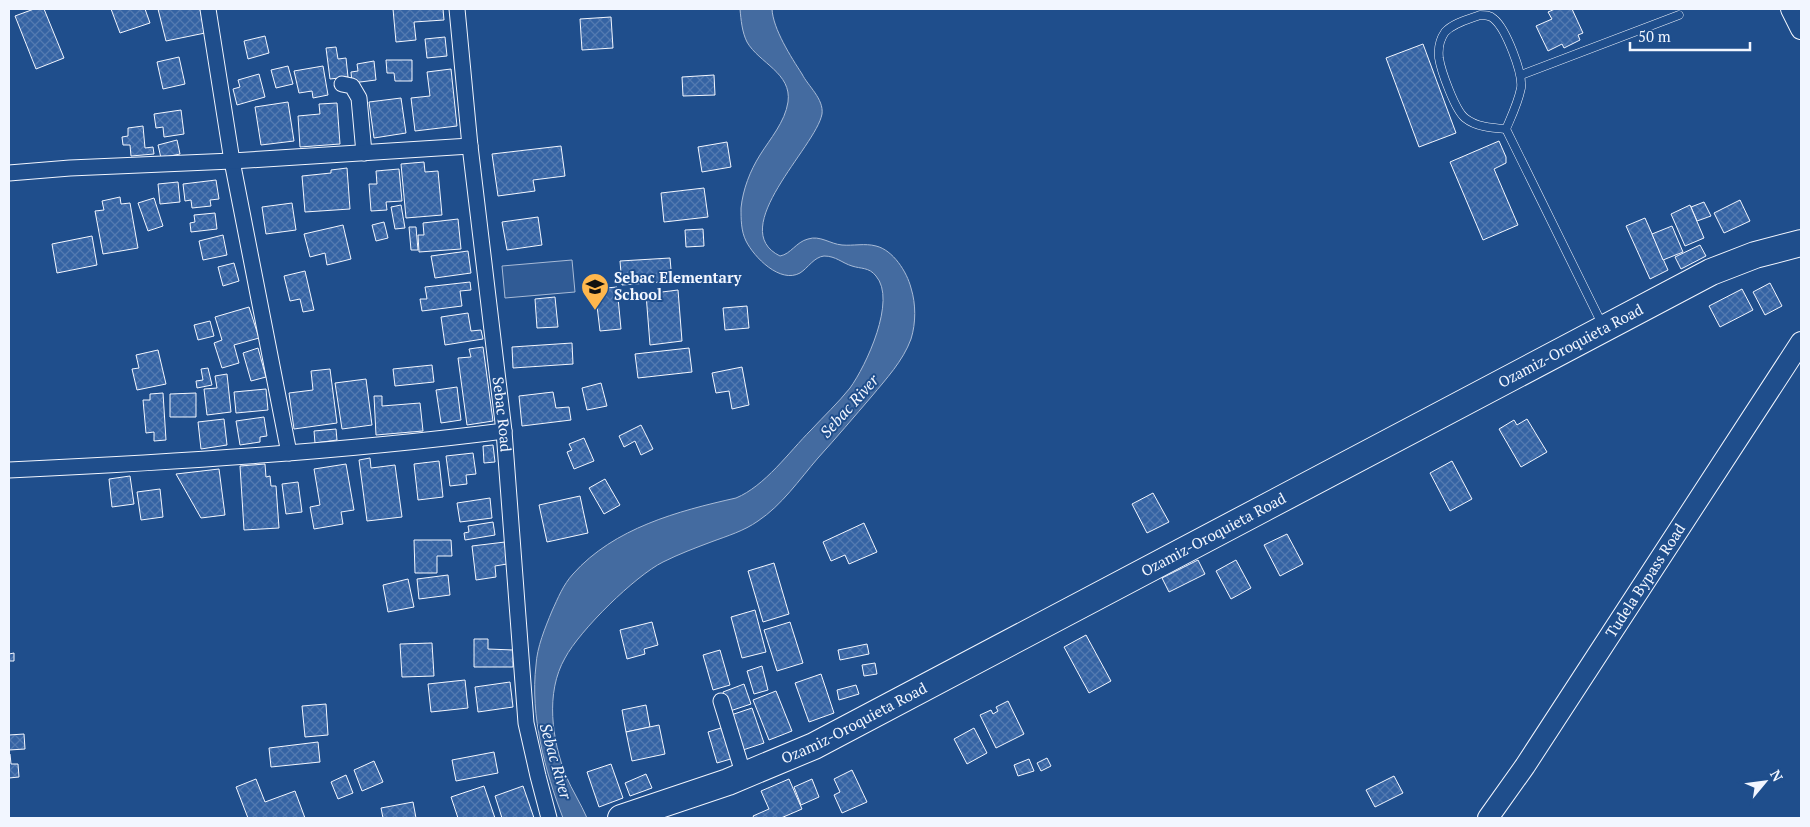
<svg xmlns="http://www.w3.org/2000/svg" width="1810" height="827" viewBox="0 0 1810 827" font-family="'PT Serif',serif">
	<defs>
		<pattern id="building-cross-hatch" width="8" height="8" patternUnits="userSpaceOnUse" patternTransform="scale(1.25)"><rect width="8" height="8" fill="#3563a3"/><path d="M0 0l8 8M0 8l8-8" fill="none" stroke="#537ab1"/></pattern>
	</defs>
	<rect width="100%" height="100%" fill="#1f4e8c"/>
	<polygon fill="#305b95" stroke="#a8bbd7" points="572,260 575,292 505,298 502,266"/>
	<path fill="#446ba0" stroke="#a8bbd7" d="M740 9H772C773 29 791 57 802 74 808 86 824 99 822 114 816 147 725 229 780 256 791 254 796 242 808 239 820 235 830 244 842 245 853 246 865 243 876 246 893 250 907 272 911 288 916 304 916 323 911 339 903 361 886 379 872 396 854 417 836 438 818 458 799 480 782 505 758 521 744 531 727 536 711 542 695 548 679 554 663 562 635 576 580 630 565 658 545 693 552 740 566 776 572 790 581 804 587 818H563C545 771 530 716 536 665 537 647 545 628 552 611 558 598 563 585 573 574 614 528 678 511 736 498 765 486 789 452 811 430 824 416 838 403 850 388 866 366 897 300 876 276 869 267 861 269 852 266 842 263 836 256 824 256 814 257 808 268 800 273 780 284 754 257 746 241 741 231 741 219 741 208 743 189 750 171 760 155 770 139 785 122 788 102 792 73 759 63 747 42 742 32 741 20 740 9Z"/>
	<g fill="url(#building-cross-hatch)" stroke="#f2f6ff">
		<polygon points="34,9 44,9 64,58 36,69 15,16"/>
		<polygon points="111,9 145,9 150,23 120,33"/>
		<polygon points="158,9 200,9 205,33 166,41"/>
		<polygon points="393,9 443,9 444,20 414,22 416,40 396,42"/>
		<polygon points="1555,9 1572,9 1583,33 1578,35 1580,40 1564,48 1562,44 1548,51 1536,26 1552,19 1548,12"/>
		<polygon points="611,17 613,48 582,50 580,19"/>
		<polygon points="265,36 269,53 248,59 244,41"/>
		<polygon points="445,37 447,56 427,58 425,39"/>
		<polygon points="1423,44 1456,133 1419,147 1386,58"/>
		<polygon points="336,47 338,59 346,58 348,77 330,79 326,48"/>
		<polygon points="179,57 185,84 163,89 157,62"/>
		<polygon points="386,60 412,60 412,81 395,81 394,73 387,73"/>
		<polygon points="374,61 376,80 352,83 351,72 358,71 357,64"/>
		<polygon points="288,66 293,84 276,88 271,70"/>
		<polygon points="323,66 328,95 313,98 312,91 299,93 294,71"/>
		<polygon points="451,69 457,126 415,131 411,98 430,96 427,72"/>
		<polygon points="259,74 265,97 237,105 233,89 240,87 238,80"/>
		<polygon points="714,75 715,95 683,96 682,77"/>
		<polygon points="401,98 406,133 374,138 369,102"/>
		<polygon points="288,102 294,141 261,145 255,107"/>
		<polygon points="337,103 340,144 300,147 298,116 320,114 319,104"/>
		<polygon points="181,110 184,134 164,137 163,127 156,128 154,114"/>
		<polygon points="143,126 145,148 153,147 154,154 131,156 130,145 123,145 122,137 128,136 128,128"/>
		<polygon points="177,140 180,154 161,158 158,145"/>
		<polygon points="1499,141 1506,157 1506,163 1494,169 1518,225 1483,240 1450,162"/>
		<polygon points="727,142 731,167 702,172 698,147"/>
		<polygon points="561,146 565,176 533,180 535,191 498,196 492,154"/>
		<polygon points="424,162 425,172 438,171 442,215 406,218 401,164"/>
		<polygon points="347,168 350,209 305,212 302,176 331,173 331,170"/>
		<polygon points="399,169 402,201 386,202 387,210 371,211 369,184 377,184 376,171"/>
		<polygon points="216,180 219,199 210,200 211,206 192,208 191,200 185,201 183,184"/>
		<polygon points="178,182 180,202 160,204 158,184"/>
		<polygon points="704,188 708,217 664,222 661,193"/>
		<polygon points="120,197 121,204 130,203 138,248 103,254 95,211 104,210 102,201"/>
		<polygon points="154,198 163,226 148,231 138,203"/>
		<polygon points="1740,200 1750,221 1724,233 1714,213"/>
		<polygon points="1704,202 1711,216 1697,221 1691,207"/>
		<polygon points="292,203 296,230 266,234 262,207"/>
		<polygon points="401,205 405,228 395,229 391,207"/>
		<polygon points="1690,205 1704,238 1685,246 1671,214"/>
		<polygon points="215,213 217,229 191,232 190,223 195,222 194,215"/>
		<polygon points="538,217 542,245 507,250 502,222"/>
		<polygon points="1645,218 1668,270 1650,279 1626,226"/>
		<polygon points="458,219 461,249 419,252 418,235 424,235 423,223"/>
		<polygon points="384,222 388,238 376,241 372,225"/>
		<polygon points="343,225 351,259 327,265 325,253 310,257 304,234"/>
		<polygon points="1672,226 1683,252 1663,260 1652,234"/>
		<polygon points="409,227 416,227 418,250 411,250"/>
		<polygon points="703,229 704,246 686,247 685,230"/>
		<polygon points="223,235 227,255 203,260 199,241"/>
		<polygon points="92,236 97,265 57,273 52,244"/>
		<polygon points="1700,245 1706,256 1681,269 1675,257"/>
		<polygon points="468,251 471,273 435,278 431,256"/>
		<polygon points="670,258 672,281 622,285 620,261"/>
		<polygon points="234,263 239,281 223,286 218,267"/>
		<polygon points="305,271 314,310 303,312 300,299 290,301 284,276"/>
		<polygon points="470,282 471,290 460,291 462,306 422,311 420,299 427,299 425,287"/>
		<polygon points="1770,283 1782,306 1765,315 1753,292"/>
		<polygon points="617,287 621,329 600,331 595,289"/>
		<polygon points="1742,289 1753,310 1720,327 1709,306"/>
		<polygon points="678,290 682,341 650,345 646,294"/>
		<polygon points="555,297 558,327 537,328 535,299"/>
		<polygon points="747,306 749,328 725,330 723,308"/>
		<polygon points="249,307 259,338 234,345 239,363 222,368 214,343 222,340 215,317"/>
		<polygon points="468,313 471,331 481,330 483,339 445,345 441,317"/>
		<polygon points="210,321 214,336 198,340 194,325"/>
		<polygon points="572,343 573,364 513,368 512,347"/>
		<polygon points="483,347 493,421 467,425 458,358 471,357 469,349"/>
		<polygon points="258,348 266,377 251,381 243,353"/>
		<polygon points="689,348 692,372 638,378 635,354"/>
		<polygon points="158,350 166,384 137,390 132,369 139,368 136,355"/>
		<polygon points="432,365 434,382 395,386 393,369"/>
		<polygon points="742,367 749,405 732,409 729,391 716,393 712,373"/>
		<polygon points="208,368 212,385 197,388 196,381 203,380 201,369"/>
		<polygon points="330,369 337,423 294,429 289,393 313,390 311,371"/>
		<polygon points="227,374 231,412 207,415 204,389 217,388 215,376"/>
		<polygon points="366,379 372,425 342,429 335,383"/>
		<polygon points="601,383 607,406 587,410 582,388"/>
		<polygon points="457,387 461,420 441,423 436,390"/>
		<polygon points="266,389 268,410 236,413 234,392"/>
		<polygon points="553,392 556,408 569,407 571,420 522,426 519,396"/>
		<polygon points="163,393 166,440 154,441 154,432 146,433 143,400 150,400 150,394"/>
		<polygon points="196,393 196,417 170,417 170,394"/>
		<polygon points="374,396 382,396 382,406 420,403 423,431 376,435"/>
		<polygon points="264,417 267,436 260,437 260,442 240,445 236,421"/>
		<polygon points="224,419 227,445 201,449 198,422"/>
		<polygon points="1527,419 1547,452 1521,467 1499,429 1514,420 1517,425"/>
		<polygon points="641,425 653,449 641,455 635,441 624,447 619,436"/>
		<polygon points="336,429 337,440 315,443 314,431"/>
		<polygon points="584,438 594,461 574,469 567,452 572,450 569,444"/>
		<polygon points="493,445 495,462 484,463 483,446"/>
		<polygon points="473,453 476,474 466,475 467,484 450,486 446,456"/>
		<polygon points="370,458 371,468 395,465 402,517 367,521 359,460"/>
		<polygon points="439,461 443,497 418,500 414,464"/>
		<polygon points="1452,461 1472,499 1450,511 1430,473"/>
		<polygon points="265,464 266,477 270,476 271,486 276,486 279,528 244,530 240,466"/>
		<polygon points="346,464 354,510 341,512 343,524 314,529 310,507 320,505 314,469"/>
		<polygon points="219,469 225,515 201,518 176,474"/>
		<polygon points="130,476 134,504 112,507 109,479"/>
		<polygon points="605,479 620,505 604,514 589,488"/>
		<polygon points="298,482 302,512 286,514 282,484"/>
		<polygon points="160,489 163,517 141,520 137,492"/>
		<polygon points="1153,493 1169,522 1147,533 1132,504"/>
		<polygon points="580,496 588,533 547,542 539,505"/>
		<polygon points="490,498 492,518 460,522 457,503"/>
		<polygon points="493,522 495,535 465,540 464,533 469,532 468,526"/>
		<polygon points="864,523 877,552 849,564 845,555 831,561 823,542"/>
		<polygon points="1287,534 1303,564 1280,576 1264,545"/>
		<polygon points="414,540 451,540 452,556 437,556 437,573 415,573"/>
		<polygon points="505,542 507,564 495,566 496,577 476,580 472,546"/>
		<polygon points="1198,560 1205,574 1169,592 1162,578"/>
		<polygon points="1236,560 1251,588 1231,599 1216,571"/>
		<polygon points="774,563 789,614 763,622 748,571"/>
		<polygon points="448,575 450,595 419,599 417,579"/>
		<polygon points="408,579 414,607 388,612 383,585"/>
		<polygon points="755,610 766,652 742,658 731,617"/>
		<polygon points="652,622 658,645 644,649 645,654 627,659 620,630"/>
		<polygon points="790,622 803,663 777,671 764,630"/>
		<polygon points="1086,635 1111,681 1089,693 1064,647"/>
		<polygon points="474,639 488,639 488,649 513,650 513,667 474,667"/>
		<polygon points="432,643 434,676 402,677 400,644"/>
		<polygon points="867,644 869,654 840,660 838,650"/>
		<polygon points="720,650 730,685 713,690 703,655"/>
		<polygon points="14,653 14,661 9,661 9,654"/>
		<polygon points="875,663 877,674 864,676 862,665"/>
		<polygon points="762,666 768,690 754,694 747,671"/>
		<polygon points="821,674 834,713 809,722 795,683"/>
		<polygon points="465,680 468,708 431,712 428,684"/>
		<polygon points="510,682 513,707 478,712 475,687"/>
		<polygon points="744,684 751,704 730,711 723,692"/>
		<polygon points="856,685 859,694 839,700 837,690"/>
		<polygon points="776,691 792,731 769,740 753,700"/>
		<polygon points="1008,701 1024,734 996,748 980,715 991,710 993,714 998,711 996,707"/>
		<polygon points="326,704 328,735 305,737 302,706"/>
		<polygon points="646,705 650,727 626,732 622,710"/>
		<polygon points="752,708 764,743 740,751 728,716"/>
		<polygon points="659,725 665,754 632,761 626,732"/>
		<polygon points="724,727 734,758 717,763 708,732"/>
		<polygon points="974,728 987,753 967,764 954,739"/>
		<polygon points="24,734 25,749 9,750 9,735"/>
		<polygon points="318,742 320,762 271,767 269,748"/>
		<polygon points="494,752 498,773 456,781 452,760"/>
		<polygon points="10,754 11,764 18,764 19,777 9,778 9,755"/>
		<polygon points="1047,758 1051,766 1041,771 1037,763"/>
		<polygon points="1029,759 1034,771 1018,776 1014,765"/>
		<polygon points="374,761 383,782 362,791 354,770"/>
		<polygon points="611,764 623,798 599,807 587,772"/>
		<polygon points="852,770 867,802 842,813 834,795 840,792 834,779"/>
		<polygon points="646,774 652,788 630,796 625,783"/>
		<polygon points="346,775 353,793 338,799 331,782"/>
		<polygon points="1394,776 1403,793 1375,807 1366,790"/>
		<polygon points="256,779 265,802 295,791 305,818 248,818 236,787"/>
		<polygon points="789,779 802,809 781,818 754,818 753,816 769,809 761,791"/>
		<polygon points="812,779 819,797 801,805 794,787"/>
		<polygon points="484,786 495,818 458,818 451,797"/>
		<polygon points="523,786 534,818 502,818 495,796"/>
		<polygon points="413,802 416,818 383,818 381,808"/>
	</g>
	<g fill="none" stroke-linecap="round" stroke-linejoin="round">
		<defs>
			<g id="lane">
				<path d="M1480 15C1485 15 1490 15 1494 19 1506 29 1523 73 1521 88 1518 103 1512 115 1506 129 1492 128 1476 127 1465 118 1455 110 1441 71 1439 58 1438 49 1440 39 1445 32 1453 23 1469 19 1480 15Z"/>
				<polyline points="1521,75 1679,15"/>
				<polyline points="1506,129 1602,324"/>
			</g>
			<g id="street">
				<polyline points="208,9 232,161 289,453"/>
				<path id="s1" d="M457 9 470 146 504 431 526 723 538 776 549 818"/>
				<polyline points="342,84 352,86 359,98 364,153"/>
				<polyline points="9,173 70,168 232,161 470,146"/>
				<path d="M9 470C174 462 340 452 504 431"/>
				<polyline points="721,701 744,776"/>
			</g>
			<g id="secondary">
				<polyline points="1791,9 1801,29"/>
				<path id="s2" d="M1488 818 1525 766 1801 342"/>
			</g>
			<g id="highway">
				<path id="s3" d="M621 818 728 782 814 746 1711 272 1755 255 1801 243"/>
			</g>
		</defs>
		<use href="#lane" stroke="#f2f6ff" stroke-width="9"/>
		<use href="#street" stroke="#f2f6ff" stroke-width="17"/>
		<use href="#secondary" stroke="#f2f6ff" stroke-width="22"/>
		<use href="#highway" stroke="#f2f6ff" stroke-width="28"/>
		<use href="#lane" stroke="#1f4e8c" stroke-width="8"/>
		<use href="#street" stroke="#1f4e8c" stroke-width="15"/>
		<use href="#secondary" stroke="#1f4e8c" stroke-width="20"/>
		<use href="#highway" stroke="#1f4e8c" stroke-width="26"/>
	</g>
	<defs>
		<symbol id="school-pin" viewBox="-11 -11 22 30"><path d="M0 17L-7.5 6A9.5 9.5 0 1 1 7.5 6Z" fill="#ffb74d" stroke="#1f4e8c"/><path d="M0-5L7-2L0 1L-7-2ZM-4 1L0 2.5L4 1V4Q0 6-4 4Z" fill="#111"/></symbol>
	</defs>
	<g fill-rule="evenodd">
		<use href="#school-pin" x="579" y="271" width="32" height="43"/>
	</g>
	<g text-anchor="middle" stroke-width="4" stroke-linejoin="round" paint-order="stroke">
		<g font-size="15" font-weight="bold" fill="#f2f6ff" stroke="#1f4e8c" text-anchor="start">
			<text x="614" y="283">Sebac Elementary<tspan x="614" dy="17">School</tspan></text>
		</g>
		<g font-size="15" fill="#f2f6ff" stroke="#1f4e8c">
			<text dy="5" stroke="none"><textPath href="#s3" startOffset="1062">Ozamiz-Oroquieta Road</textPath></text>
			<text dy="5" stroke="none"><textPath href="#s1" startOffset="408">Sebac Road</textPath></text>
			<text dy="5" stroke="none"><textPath href="#s3" startOffset="658">Ozamiz-Oroquieta Road</textPath></text>
			<text dy="5" stroke="none"><textPath href="#s2" startOffset="285">Tudela Bypass Road</textPath></text>
			<text dy="5" stroke="none"><textPath href="#s3" startOffset="252">Ozamiz-Oroquieta Road</textPath></text>
		</g>
		<g font-size="16" font-style="italic" fill="#f2f6ff" stroke="#1f4e8c">
			<text transform="translate(849 406) rotate(-48)" y="6">Sebac River</text>
			<text transform="translate(556 761) rotate(74)" y="6">Sebac River</text>
		</g>
	</g>
	<rect width="1810" height="827" fill="none" stroke="#f2f6ff" stroke-width="20"/>
	<g transform="translate(1765 782) rotate(61)" stroke="#1f4e8c" stroke-width="4" paint-order="stroke">
	<path d="M0-4L9 19L0 12L-9 19Z" fill="#f2f6ff"/>
	<text y="-8" font-size="14" font-weight="bold" text-anchor="middle" fill="#f2f6ff">N</text>
	</g>
	<path d="M1630 42v8h120v-8" fill="none" stroke="#f2f6ff" stroke-width="2.5"/>
	<text x="1638" y="42" font-size="15" fill="#f2f6ff" stroke="#1f4e8c" stroke-width="4" paint-order="stroke">50 m</text>
</svg>
